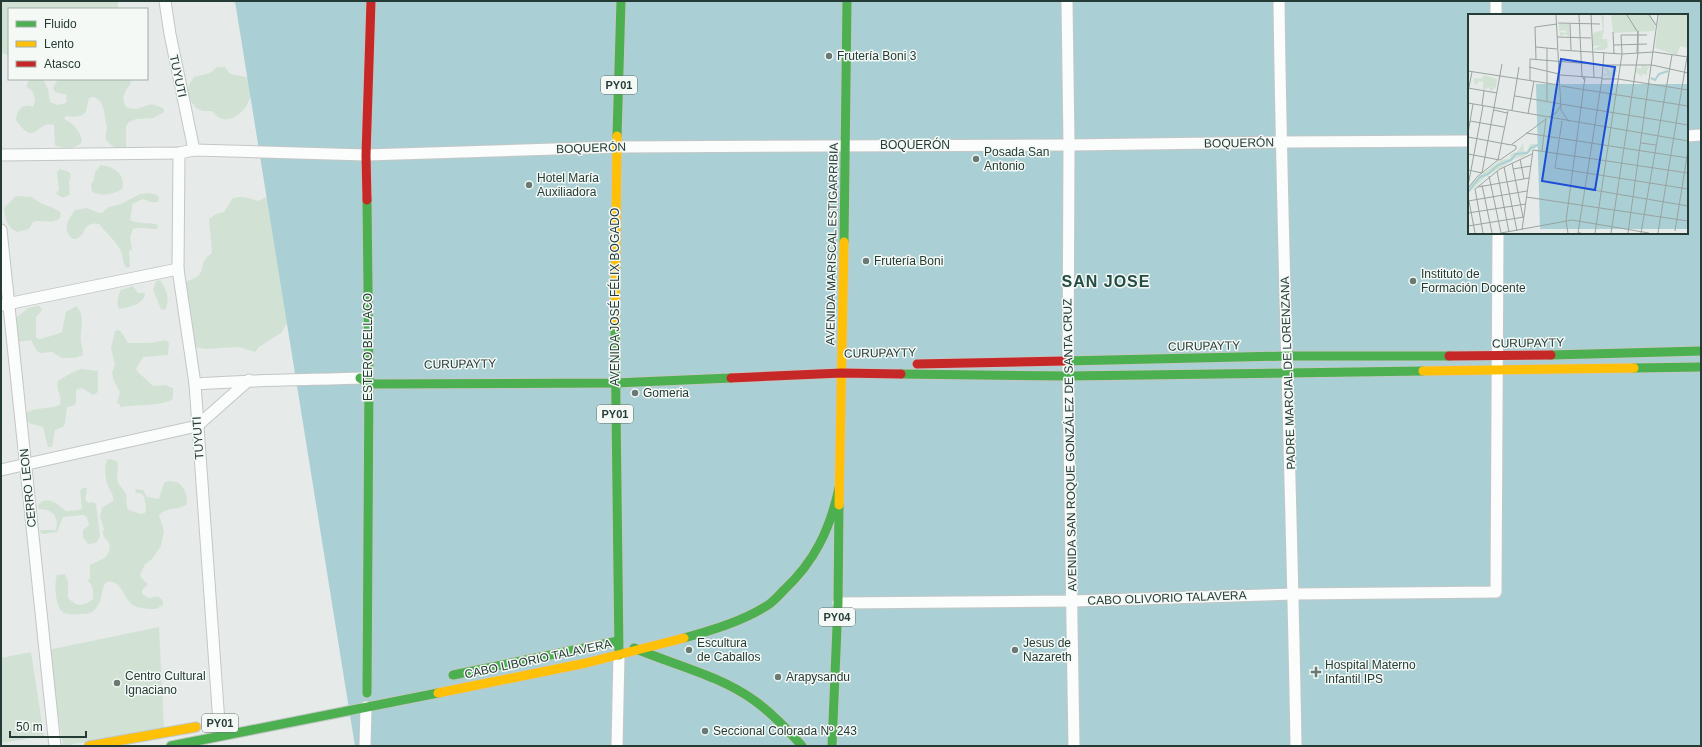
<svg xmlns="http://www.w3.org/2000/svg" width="1702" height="747" viewBox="0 0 1702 747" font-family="Helvetica,sans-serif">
	<rect width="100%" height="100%" fill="#e6eae8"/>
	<g fill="#d1e2d5">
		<polygon points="1,1 118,1 118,9 9,9 9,55 1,53"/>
		<path d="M232 1H295L246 107C235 119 224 126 212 111H203L196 108 191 101 188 93 189 85 194 77 210 73 217 67H225L230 74 246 77 253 80 244 8 236 5Z"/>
		<path d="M30 79H43L48 89 50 102 58 105 66 103 67 95 55 92 53 88 58 79H130L131 83 126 90 123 98 125 106 128 108 136 109 152 104 163 108 164 112 153 118 136 119 129 122 126 126V147L118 151 106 140C105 135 107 132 107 127 107 123 105 122 105 118 104 109 103 101 94 97L89 98 86 111 83 115 75 117 66 116 64 119C72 122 82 133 82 142 76 149 63 149 55 145L54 125C34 121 37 149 16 120 17 110 22 103 33 107L35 99 33 92 26 86Z"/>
		<path d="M101 165C113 166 127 175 122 189 114 195 101 196 92 192L91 184 94 180 95 172Z"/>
		<path d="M59 169 67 171 71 174 69 182 70 194C65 199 60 198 56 193L59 190 57 173Z"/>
		<path d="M148 193 157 195 159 198 158 202H150L143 199 132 204V208L130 220C137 224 149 222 158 225L157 229C149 229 141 226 133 229L130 237 132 249 129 251 130 267 126 268C122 262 123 255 120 249 114 239 106 233 99 224 80 220 88 239 73 239 61 230 68 220 75 210L87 208 99 213 103 212 109 207 121 204 140 194Z"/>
		<path d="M273 195 289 320 281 333 259 347 255 352 239 347 206 349 184 345 178 285C185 281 194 280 199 275 205 268 199 262 212 253L209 219 216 214 224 212 233 198C242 196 249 197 257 201Z"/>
		<path d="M16 196 32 197C41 206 53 205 61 213L60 218C52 225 43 219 33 222L29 229 17 232C7 227 5 219 4 208Z"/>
		<path d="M160 280C166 288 171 301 165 310L161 309 153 290 156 281Z"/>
		<path d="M133 286 138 293H145C144 305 129 307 119 309 116 302 118 296 121 290Z"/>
		<path d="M36 306H40L42 310 36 317V337L39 339C42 339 60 333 62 332L66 312 76 306C86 315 80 329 81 342 82 347 83 350 83 355L75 358H62L52 352 40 353 37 351 31 340 18 342 15 340V319L28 308Z"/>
		<path d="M119 330 122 333 128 343H149L166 340 169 343 168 355 143 357 136 369 138 372 153 386 165 385 173 388V396L172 400C154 407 139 404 120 407V404H117L120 392 114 381 112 373 115 365 111 348 115 331Z"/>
		<path d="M81 369 98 371V392L93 395 82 388 76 390V403L73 406 67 407 65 424 63 427 55 430 52 447H48L43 427C34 424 26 425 24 414 35 406 48 410 60 405 63 396 55 390 58 381L71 373Z"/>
		<path d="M111 459 118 462 117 479 119 484 126 494 127 507 129 510 140 514 145 513 146 509 144 496 140 493H136L135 489 143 490 147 497 159 499 164 483 168 481 177 482C185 487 187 495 187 504 180 511 165 506 159 516L164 531 161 546 152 559 145 564 140 575 142 579 148 584 142 590V594L149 598C155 597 159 595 163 601V605L156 609C150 609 138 609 133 605 123 598 121 578 106 582 99 593 105 601 92 612 88 614 84 614 80 614 75 614 69 615 64 613 55 608 54 584 57 575L65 574 68 581V598C77 607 83 607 93 599 93 592 94 586 88 581L90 578V565L105 558C119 539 98 541 104 529L100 517 102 508 113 501C114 495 111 492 108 486 105 479 104 467 107 460Z"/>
		<path d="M83 488H87L85 500 89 503 93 502 96 504 100 536 96 543 88 544 83 537V530L89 525 87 517 83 515 63 517 57 532 42 534 39 530H56L57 522 54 514 47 510 39 509 38 505C48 494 58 505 66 511L79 510 82 508 80 491Z"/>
		<polygon points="159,627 164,728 63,746 48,650"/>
		<polygon points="31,652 44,736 1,743 1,658"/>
	</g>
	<path fill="#aacfd4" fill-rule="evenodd" d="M235 1H1701V746H355ZM1469 15H1687V233H1469Z"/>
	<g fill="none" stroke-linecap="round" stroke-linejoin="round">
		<defs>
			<g id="street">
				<polyline points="165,1 170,34 194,150"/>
				<polyline points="1067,1 1069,145 1068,376 1074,746"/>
				<path d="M1279 1C1282 249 1292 498 1296 746"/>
				<polyline points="1496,1 1496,15"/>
				<polyline points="1687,136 1701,135"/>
				<polyline points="179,153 178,269 195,384 219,723"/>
				<polyline points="1,155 179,153 194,150 366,155 617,147 1069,145 1281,142 1469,141"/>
				<polyline points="1,230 55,746"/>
				<polyline points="2,305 178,269"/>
				<path d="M195 384C250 380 304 380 360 378"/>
				<polyline points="1,470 197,426 249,380"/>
				<polyline points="838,603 1072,601 1294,594 1496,592 1498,233"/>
				<polyline points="365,746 366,707"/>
				<polyline points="617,746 619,655"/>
			</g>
			<g id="fast">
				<polyline points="617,136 621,1"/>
				<polyline points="367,200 369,377 367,693"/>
				<polyline points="844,242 847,1"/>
				<polyline points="615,325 619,655"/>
				<polyline points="1551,355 1701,351"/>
				<polyline points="1065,361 1287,356 1449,356"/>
				<polyline points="1634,368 1701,367"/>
				<polyline points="901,374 1068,376 1423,371"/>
				<polyline points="360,378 369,384 615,383 731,378"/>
				<path d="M684 638C713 630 743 621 768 605 774 601 779 595 784 590 815 561 830 529 839 488"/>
				<path d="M634 648C674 665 719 675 755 701 773 714 788 730 802 746"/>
				<polyline points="453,675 618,641"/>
				<polyline points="171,746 438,693"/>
				<polyline points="832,746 838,603 839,505"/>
			</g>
			<g id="slow">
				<polyline points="615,325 617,136"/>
				<polyline points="1423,371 1634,368"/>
				<polyline points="839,505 844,242"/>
				<polyline points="438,693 586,663 684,638"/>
				<polyline points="89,746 196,727"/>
			</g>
			<g id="jam">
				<polyline points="367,200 366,155 371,1"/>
				<polyline points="1449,356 1551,355"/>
				<polyline points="917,364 1065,361"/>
				<polyline points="731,378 842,373 901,374"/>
			</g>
		</defs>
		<use href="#street" stroke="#c3c7c5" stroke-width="13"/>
		<use href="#fast" stroke="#c2c8c5" stroke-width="11"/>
		<use href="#slow" stroke="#c2c8c5" stroke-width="11"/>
		<use href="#jam" stroke="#c2c8c5" stroke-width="11"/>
		<use href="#street" stroke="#fbfcfc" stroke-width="11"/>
		<use href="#fast" stroke="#4caf50" stroke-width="9"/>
		<use href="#slow" stroke="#ffc107" stroke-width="9"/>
		<use href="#jam" stroke="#c62828" stroke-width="9"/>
	</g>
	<g fill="#697974" stroke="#f4f9f6" stroke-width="1.5">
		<circle cx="829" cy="56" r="4"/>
		<circle cx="976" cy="159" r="4"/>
		<circle cx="529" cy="185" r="4"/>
		<circle cx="866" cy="261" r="4"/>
		<circle cx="1413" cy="281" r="4"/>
		<circle cx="635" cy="393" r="4"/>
		<circle cx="689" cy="650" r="4"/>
		<circle cx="1015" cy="650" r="4"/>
		<path d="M1314 666h4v4h4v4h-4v4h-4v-4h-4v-4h4z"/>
		<circle cx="778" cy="677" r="4"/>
		<circle cx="117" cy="683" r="4"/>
		<circle cx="705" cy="731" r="4"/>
	</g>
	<g text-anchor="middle" stroke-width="3" stroke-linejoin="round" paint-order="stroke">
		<g fill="#f4f9f6" stroke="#637570" stroke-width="1">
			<rect x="601" y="76" width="36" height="18" rx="3"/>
			<rect x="597" y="405" width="36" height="18" rx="3"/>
			<rect x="819" y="608" width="36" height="18" rx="3"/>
			<rect x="202" y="714" width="36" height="18" rx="3"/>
		</g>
		<g font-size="11" font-weight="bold" fill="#253c36">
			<text x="619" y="89">PY01</text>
			<text x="615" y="418">PY01</text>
			<text x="837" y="621">PY04</text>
			<text x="220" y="727">PY01</text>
		</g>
		<g font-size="12" fill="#253c36" stroke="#f4f9f6" text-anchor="start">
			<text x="837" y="60">Frutería Boni 3</text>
			<text x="984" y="156">Posada San<tspan x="984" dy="14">Antonio</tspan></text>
			<text x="537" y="182">Hotel María<tspan x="537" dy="14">Auxiliadora</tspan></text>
			<text x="874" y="265">Frutería Boni</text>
			<text x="1421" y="278">Instituto de<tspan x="1421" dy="14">Formación Docente</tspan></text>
			<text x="643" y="397">Gomeria</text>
			<text x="697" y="647">Escultura<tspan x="697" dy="14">de Caballos</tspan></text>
			<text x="1023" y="647">Jesus de<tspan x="1023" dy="14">Nazareth</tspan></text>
			<text x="1325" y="669">Hospital Materno<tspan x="1325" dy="14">Infantil IPS</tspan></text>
			<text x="125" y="680">Centro Cultural<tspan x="125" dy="14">Ignaciano</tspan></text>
			<text x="786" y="681">Arapysandu</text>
			<text x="713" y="735">Seccional Colorada Nº 243</text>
		</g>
		<g font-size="12" fill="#253c36" stroke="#f4f9f6">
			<text transform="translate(178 76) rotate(78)" y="4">TUYUTI</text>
			<text transform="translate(1239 143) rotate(-1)" y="4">BOQUERÓN</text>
			<text x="915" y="149">BOQUERÓN</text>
			<text transform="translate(591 148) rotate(-2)" y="4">BOQUERÓN</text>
			<text transform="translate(832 244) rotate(-89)" y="4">AVENIDA MARISCAL ESTIGARRIBIA</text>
			<text transform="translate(615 297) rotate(-90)" y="4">AVENIDA JOSÉ FÉLIX BOGADO</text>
			<text transform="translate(1528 343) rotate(-1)" y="4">CURUPAYTY</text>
			<text transform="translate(1204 346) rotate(-1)" y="4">CURUPAYTY</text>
			<text transform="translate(368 347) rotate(-90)" y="4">ESTERO BELLACO</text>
			<text transform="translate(880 353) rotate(-1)" y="4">CURUPAYTY</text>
			<text transform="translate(460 364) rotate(-1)" y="4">CURUPAYTY</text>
			<text transform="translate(1288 373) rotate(-92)" y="4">PADRE MARCIAL DE LORENZANA</text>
			<text transform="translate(198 438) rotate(-94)" y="4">TUYUTI</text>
			<text transform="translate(1070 445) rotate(-91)" y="4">AVENIDA SAN ROQUE GONZÁLEZ DE SANTA CRUZ</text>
			<text transform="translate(28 488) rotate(-96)" y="4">CERRO LEON</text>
			<text transform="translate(1167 598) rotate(-2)" y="4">CABO OLIVORIO TALAVERA</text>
			<text transform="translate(538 659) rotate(-12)" y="4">CABO LIBORIO TALAVERA</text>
		</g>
		<g font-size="16" font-weight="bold" letter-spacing="1" fill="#234c42" stroke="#f4f9f6">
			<text x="1106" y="287">SAN JOSE</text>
		</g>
	</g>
	<g transform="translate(1468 14)">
		<rect width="220" height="220" fill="#e6eae8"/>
		<path d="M136 1V17L134 25H139L140 33 136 36H127L125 35 134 31 125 32V19L135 16 133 2H128ZM143 1H183L188 10 186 17 145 19ZM191 1H220V34L212 32 209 41 187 34ZM91 10H101V23L98 20 92 22V18L98 19V16L91 17ZM144 51 151 53 148 54 150 57 147 60 150 61 141 64 138 61 137 64 135 60 139 59 136 55 138 53 143 58ZM174 51 182 53 179 56V61L174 60V63L168 58 169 53 173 55ZM16 61 29 65 28 73 23 77 21 76 23 73 15 76V68L11 67 8 71 5 66 7 64 14 65ZM55 129 56 137 59 138 62 130H71L56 143 48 144 16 164 0 180V174L11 162 32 147 42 144V141L50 137Z" fill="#d1e2d5"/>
		<path d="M68 70H220V215H72Z" fill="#aacfd4"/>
		<path fill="none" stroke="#aacfd4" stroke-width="2" d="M183 64 187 66 191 60 200 57M0 178 12 163 20 160 30 151 43 146 48 140 59 139 63 134 70 131"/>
		<path fill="none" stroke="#99a4a1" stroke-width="1" d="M88 1 93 96 101 108M111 1 114 62 117 67M123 1 126 63M159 1 169 17M181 1 188 11M90 9 132 10M102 10 103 36M145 18 146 39M89 23 123 24M146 31 179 30M68 33 89 35M92 36 154 40 186 38 220 43M169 39 170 17V39M68 46 67 13 89 10M61 53 91 60M0 57 91 71M92 61 134 64M134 65H150L220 76M62 66V45L136 51H184L220 59M93 72 220 92M0 74 29 79M0 78 4 58M47 82 93 90M79 88V34M0 89 220 127M93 90 220 111M14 91 16 77M26 96 39 99M44 96 51 53M60 100 66 67M161 101 170 39M81 103 88 99 93 91M2 107 36 113M94 107 87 154 220 175M0 119 5 90M58 119 220 144M0 123 43 131 78 105M173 129 188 131M74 137 78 104M0 140 32 146 48 135V132L44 131M52 145 56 165M44 149 55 203M36 153 49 217M45 155 63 152M0 156 14 159 34 50M29 157 41 218M21 162 33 219M14 171 24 219M0 172 15 92M102 172 220 192M10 173 61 164M0 174 10 162 30 146 40 97M58 183 220 207M0 187 59 177M1 187 7 219M0 199 58 190M0 212 56 203M54 216 65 136 220 159M207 217 220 136M15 219 7 175 32 155 64 140M33 219 104 206 181 219M100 219 98 207 117 63M113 219H110L134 65 136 38M127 219 154 40 153 21H179M143 219 161 101M160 219 190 1M173 219 204 41M190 219 220 37"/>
		<path fill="#1d4ed8" fill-opacity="0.15" stroke="#1d4ed8" stroke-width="2" d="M93 45 147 53 127 176 74 167Z"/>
		<rect width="220" height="220" fill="none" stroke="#253c36" stroke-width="2"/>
	</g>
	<rect width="1702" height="747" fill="none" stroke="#253c36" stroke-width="4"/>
	<rect x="8" y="8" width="140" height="72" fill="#f4f9f6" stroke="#a1ada9"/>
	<rect x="16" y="21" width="20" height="6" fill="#4caf50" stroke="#a1ada9"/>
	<text x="44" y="28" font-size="12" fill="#253c36">Fluido</text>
	<rect x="16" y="41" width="20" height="6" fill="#ffc107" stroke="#a1ada9"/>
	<text x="44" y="48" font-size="12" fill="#253c36">Lento</text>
	<rect x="16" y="61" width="20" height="6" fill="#c62828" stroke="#a1ada9"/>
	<text x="44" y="68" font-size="12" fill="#253c36">Atasco</text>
	<path d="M10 731v6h76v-6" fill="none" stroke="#253c36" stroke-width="2"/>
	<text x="16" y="731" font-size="12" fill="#253c36" stroke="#f4f9f6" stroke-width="3" paint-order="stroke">50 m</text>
</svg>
